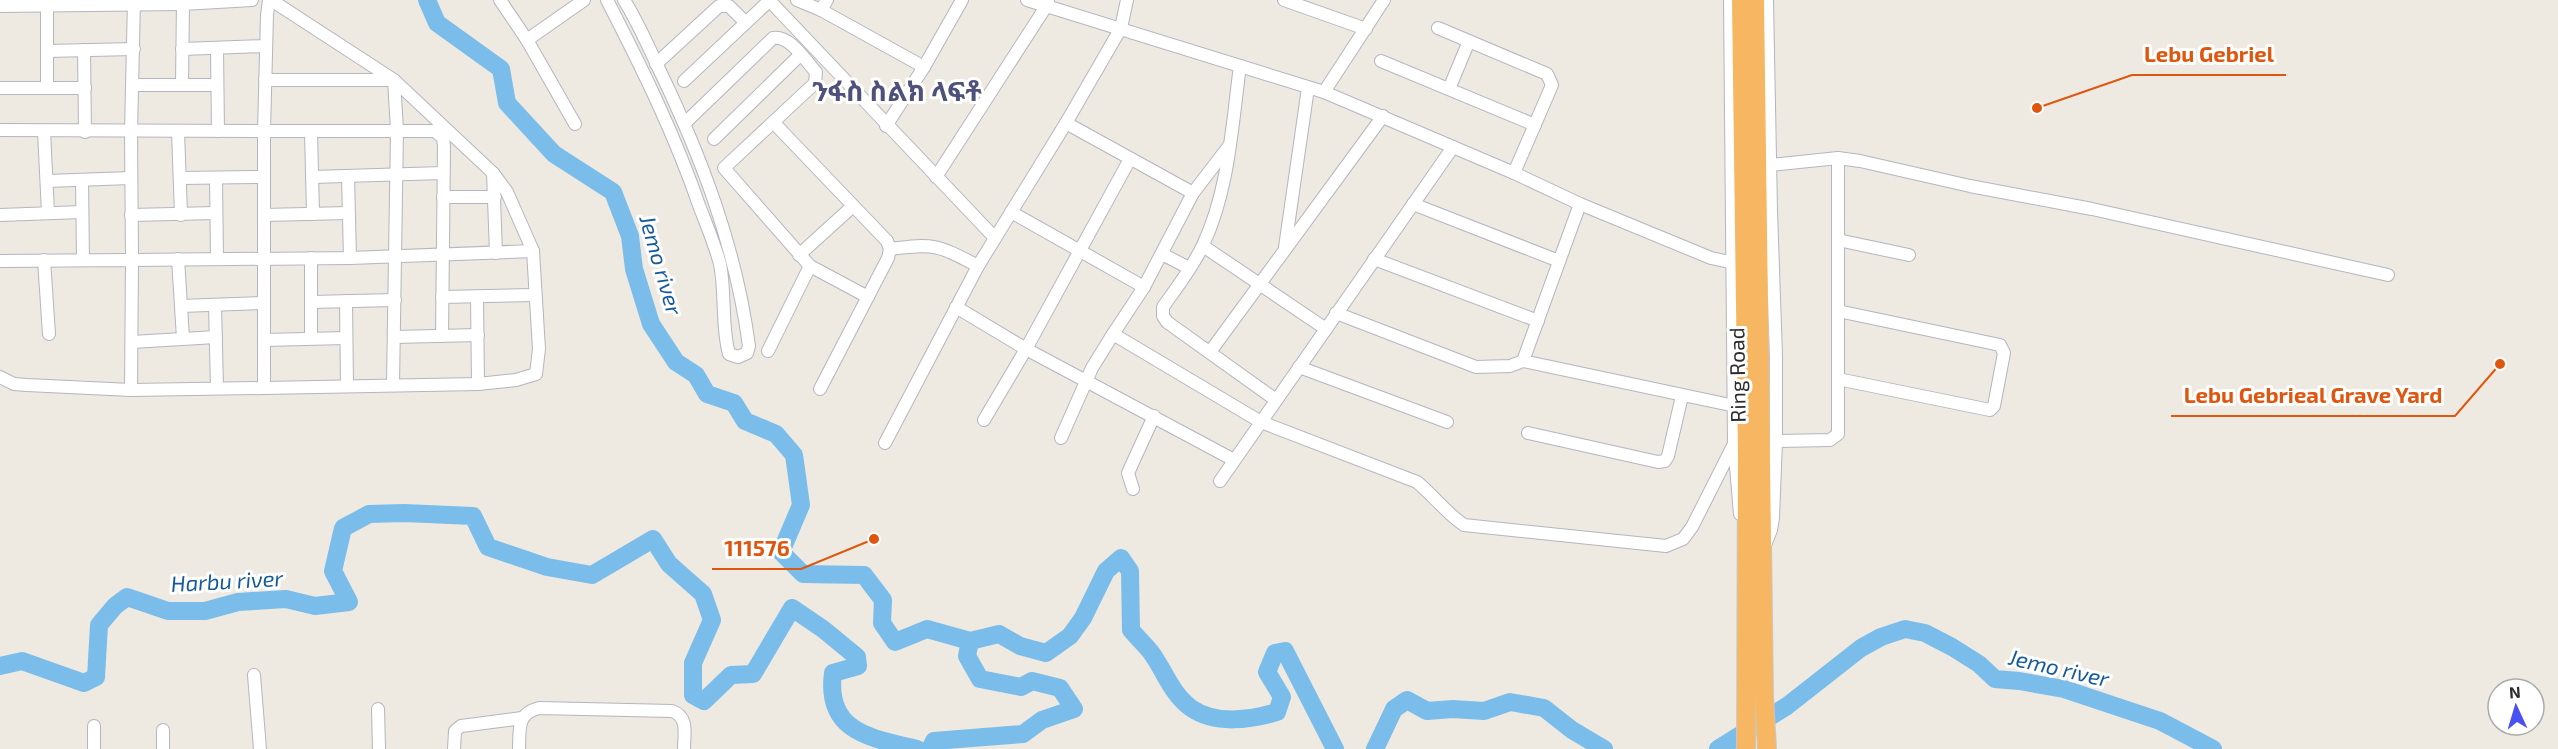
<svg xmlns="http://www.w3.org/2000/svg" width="2558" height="749" viewBox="0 0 2558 749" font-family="'Exo 2','Noto Sans Ethiopic',sans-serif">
	<rect width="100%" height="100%" fill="#eeeae1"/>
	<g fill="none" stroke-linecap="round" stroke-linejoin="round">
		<g stroke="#7abdea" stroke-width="18">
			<path d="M427 0 437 23 501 69 507 103 554 154 613 192 630 236 634 269 651 324 676 362 696 375 707 394 734 403 745 421 776 434 794 455 801 505 781 552 803 574 864 575 883 600 882 623 895 642 927 629 970 641 999 634 1020 646 1046 653 1070 636 1083 618 1106 571 1121 558 1130 571 1131 630C1137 637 1144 644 1150 651 1164 669 1171 694 1191 708 1215 725 1251 720 1277 712L1282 697 1267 672 1275 653 1285 651 1335 749"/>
			<path d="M0 666 22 661 84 683 96 677 99 625 115 606 127 597 168 611H205L238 602 286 599 315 606 349 602 333 571 343 528 369 514 404 513 473 516 488 547 547 567 592 575 653 539 669 564 703 594 712 620 693 663V695L704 701 731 675 753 674 792 608 823 629 857 657 858 666 833 673C825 733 872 738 917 749"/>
			<polyline points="930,749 934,741 1023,734 1042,720 1074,709 1060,688 1032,681 1021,687 980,679 967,656 970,641"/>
			<polyline points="1375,749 1394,709 1407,700 1427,711 1453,709 1484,711 1510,702 1544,708 1572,730 1604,749"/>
			<polyline points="1718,749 1787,706 1861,648 1881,637 1905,629 1925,633 1952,647 1979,664 1995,679 2019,681 2064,689 2160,721 2213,749"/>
		</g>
		<defs>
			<g id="minor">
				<polyline points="134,0 131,132 132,260 350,258 533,251"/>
				<polyline points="500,0 527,40 575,124"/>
				<path d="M607 0C642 68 675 135 700 208 707 226 715 245 720 264 726 294 721 325 729 354L738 357 747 353 749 346C736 248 702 158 659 69 648 46 638 22 624 0"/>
				<polyline points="769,0 995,238"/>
				<polyline points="797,0 821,10"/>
				<polyline points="827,0 821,10 924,67"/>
				<polyline points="1027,0 1324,92 1514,173 1580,204 1711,258 1734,263 1772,262"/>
				<polyline points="1284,0 1366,29"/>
				<polyline points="1730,0 1734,444 1740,514"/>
				<polyline points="0,6 183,4 252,0"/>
				<polyline points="1438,28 1547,74 1552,85 1514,173"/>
				<polyline points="527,40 584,0"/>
				<polyline points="217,48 218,131"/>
				<polyline points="182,49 266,46"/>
				<polyline points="84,50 85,132"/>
				<polyline points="47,51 134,49"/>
				<polyline points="1381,61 1535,125"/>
				<polyline points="656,64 719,6 729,6 745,22"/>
				<path d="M1240 66C1232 125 1229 190 1203 245 1193 267 1177 287 1163 307V316L1167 322 1276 400"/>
				<polyline points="265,80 394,80 397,130 393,385"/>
				<polyline points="684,81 769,1"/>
				<polyline points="132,85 217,85"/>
				<polyline points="182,85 183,0"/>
				<polyline points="0,88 85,88"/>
				<polyline points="47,88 47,5"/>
				<polyline points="1449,89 1469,41"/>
				<polyline points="1324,92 1384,0"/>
				<path d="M685 123 773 38C790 35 805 60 816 72L815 83 724 168 810 266 868 297"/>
				<polyline points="774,123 887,241 890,249 888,258 820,389"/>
				<polyline points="1066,123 1193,193"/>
				<polyline points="886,126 924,67 962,0"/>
				<polyline points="0,130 264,131 267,15 269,0"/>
				<polyline points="44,131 48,213"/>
				<polyline points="178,131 181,215"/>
				<polyline points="311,131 313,214"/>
				<polyline points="714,139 800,55"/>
				<path d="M1229 146 1193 193 1144 287 1113 334 1261 422 1417 482C1434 496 1446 513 1464 525L1666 546 1683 539 1692 527 1734 444"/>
				<polyline points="1770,165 1838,158 1860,161 1970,186 2092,209 2388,275"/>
				<polyline points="493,173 496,253"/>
				<polyline points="348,176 350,258"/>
				<polyline points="312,177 443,173"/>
				<polyline points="936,177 1047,5 1048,0"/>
				<polyline points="180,178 264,177"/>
				<polyline points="216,178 217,259"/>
				<polyline points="82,180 83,260"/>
				<polyline points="47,181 131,178"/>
				<polyline points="443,197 495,197"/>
				<polyline points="1413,204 1559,261"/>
				<polyline points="1011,212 1144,287"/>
				<polyline points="0,215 82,212"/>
				<polyline points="131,215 216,213"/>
				<polyline points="264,215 348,213"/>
				<polyline points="1838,240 1909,255"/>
				<polyline points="1203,246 1326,329"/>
				<polyline points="1285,247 1308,88"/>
				<path d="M890 249C935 243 938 245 978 266"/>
				<polyline points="1162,254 1189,268"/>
				<polyline points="799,255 853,206"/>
				<polyline points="311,258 311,338"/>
				<polyline points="178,259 183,338"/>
				<polyline points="1374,259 1538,321"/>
				<polyline points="44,260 49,334"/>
				<polyline points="0,261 132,260 131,390 264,388 264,131 435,131 443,138 444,146 442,336"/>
				<polyline points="442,297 535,295"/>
				<polyline points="477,297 478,384"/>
				<polyline points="346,301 347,386"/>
				<polyline points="311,302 395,300"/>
				<polyline points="215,305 217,388"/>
				<polyline points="181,306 264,303"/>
				<polyline points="956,307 1026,349 1234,460"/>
				<polyline points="1838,311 2000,345 2004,353 1994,406 1990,410 1838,379"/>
				<polyline points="1336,313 1476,367 1510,366 1523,361 1735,406"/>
				<polyline points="394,337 478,335"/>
				<polyline points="264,340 346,338"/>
				<polyline points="132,342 216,337"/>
				<polyline points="768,351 810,266"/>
				<polyline points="1210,352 1383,116"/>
				<polyline points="1523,361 1580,204"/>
				<polyline points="1299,367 1447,422"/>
				<polyline points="0,377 14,384 27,385 131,390"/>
				<polyline points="264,388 478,384 516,380 536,374 539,349 533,251 507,192 493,173 394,80 271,0"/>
				<polyline points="984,420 1026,349 1130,159"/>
				<polyline points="1528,433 1658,462 1665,461 1668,456 1682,396"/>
				<polyline points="1061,438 1092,368 1113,334"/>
				<polyline points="1776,441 1830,440 1838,434 1838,158"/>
				<polyline points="885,443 978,266 1066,123 1121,28 1127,0"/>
				<polyline points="1220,481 1453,147"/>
				<polyline points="1133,489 1128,473 1154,416"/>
				<polyline points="1765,545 1771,530 1773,518 1776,441 1776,356 1771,211 1767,0"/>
				<polyline points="254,675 260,749"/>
				<polyline points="378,709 379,749"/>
				<polyline points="94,726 94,749"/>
				<polyline points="163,749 163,730"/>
				<polyline points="454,749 455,731 461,726 522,718"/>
				<path d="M519 749C520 729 516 714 539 708L672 711C689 717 684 734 684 749"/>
			</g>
			<g id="highway">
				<polyline points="1741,0 1747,458 1746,749"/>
				<polyline points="1755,0 1764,696 1767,749"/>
			</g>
		</defs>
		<use href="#minor" stroke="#b4b5c0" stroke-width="14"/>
		<use href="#highway" stroke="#c8c8c8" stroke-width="20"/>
		<use href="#minor" stroke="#fff" stroke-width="12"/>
		<use href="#highway" stroke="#f7b762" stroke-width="18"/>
	</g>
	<g text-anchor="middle" stroke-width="6" stroke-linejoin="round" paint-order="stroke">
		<g font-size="21" fill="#2d2d2d" stroke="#fff">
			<text transform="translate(1738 375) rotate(-91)" y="7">Ring Road</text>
		</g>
		<g font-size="22" font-style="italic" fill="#145a9b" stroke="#fff">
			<text transform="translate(661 265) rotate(74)" y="8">Jemo river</text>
			<text transform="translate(227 581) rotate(-3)" y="8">Harbu river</text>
			<text transform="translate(2059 668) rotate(13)" y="8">Jemo river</text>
		</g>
		<g font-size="27" font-weight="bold" fill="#4f517d" stroke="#fff">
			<text x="897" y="101">ንፋስ ስልክ ላፍቶ</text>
		</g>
	</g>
	<path fill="none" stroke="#df570e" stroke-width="2" d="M2037 108L2132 75H2286M2500 364L2455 416H2171M874 539L801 569H712"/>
	<g fill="#df570e" stroke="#fff" stroke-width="2">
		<circle cx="2037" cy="108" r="6"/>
		<circle cx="2500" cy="364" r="6"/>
		<circle cx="874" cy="539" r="6"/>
	</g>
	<g font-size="22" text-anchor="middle" font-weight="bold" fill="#df570e" stroke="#fff" stroke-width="6" stroke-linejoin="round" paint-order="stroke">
		<text x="2209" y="62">Lebu Gebriel</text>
		<text x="2313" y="403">Lebu Gebrieal Grave Yard</text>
		<text x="757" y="556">111576</text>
	</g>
	<g transform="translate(2516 707) rotate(356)"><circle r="28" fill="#ffffff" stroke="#ababab" stroke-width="1.5"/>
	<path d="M0-4.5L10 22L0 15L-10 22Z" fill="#4951f2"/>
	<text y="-9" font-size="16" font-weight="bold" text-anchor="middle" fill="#2d2d2d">N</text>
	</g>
</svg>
